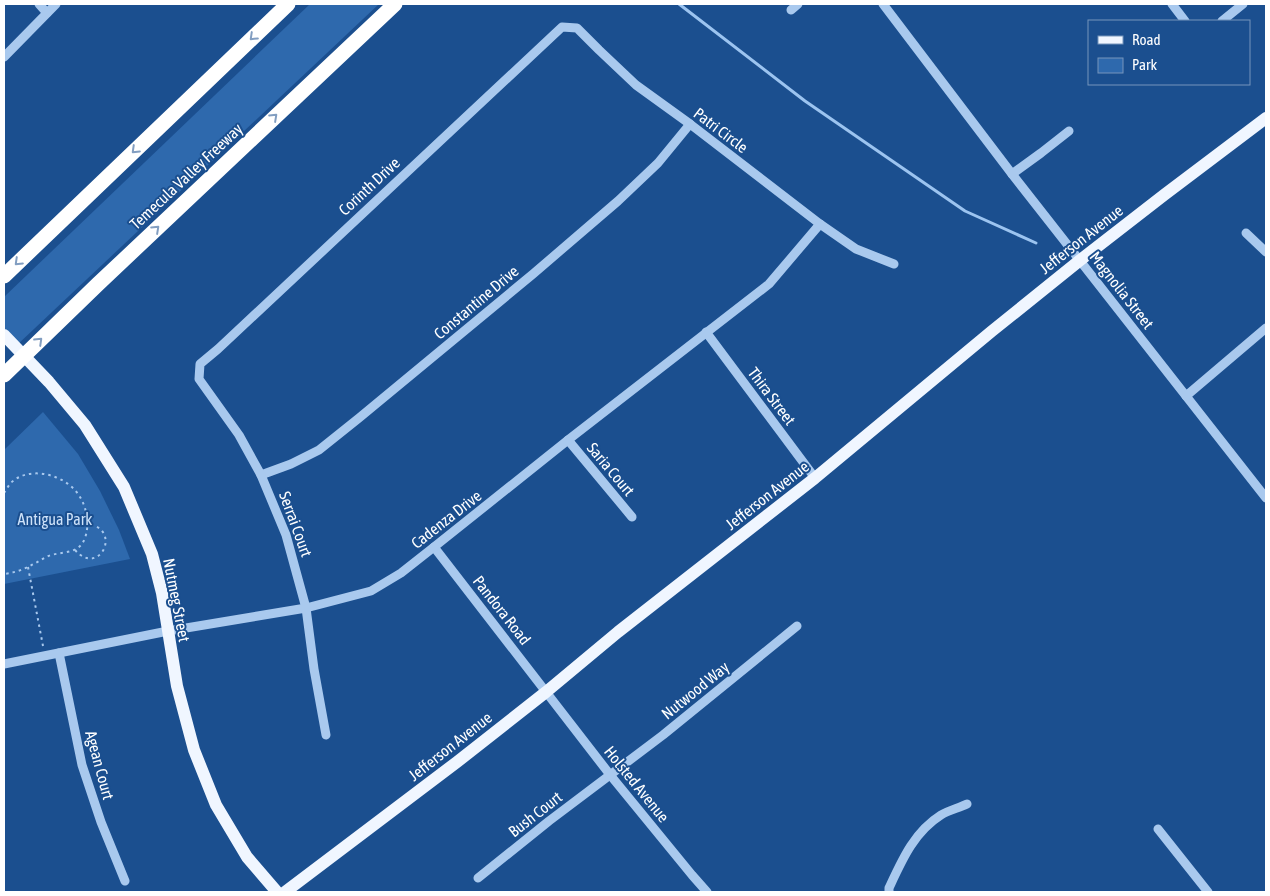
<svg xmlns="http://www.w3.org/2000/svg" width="1270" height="896" viewBox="0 0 1270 896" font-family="'Asap Condensed',sans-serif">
	<rect width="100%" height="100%" fill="#1b4f8f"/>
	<g fill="#2e69ad">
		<polygon points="310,4 379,4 17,345 4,331 4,297"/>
		<polygon points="43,412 78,454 100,491 119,530 130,559 4,584 4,450"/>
	</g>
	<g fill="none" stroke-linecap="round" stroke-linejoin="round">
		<polyline stroke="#9cc4f0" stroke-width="3" points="679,4 805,101 965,211 1036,243"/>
		<g stroke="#a9c9ee" stroke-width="2" stroke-dasharray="2.5 4" stroke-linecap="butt">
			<path d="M4 493C7 489 9 484 13 481 33 465 68 476 80 497 86 507 88 518 87 530 86 536 84 543 79 547 71 554 56 552 46 557 32 565 21 572 4 574"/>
			<path d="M75 550C100 578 123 528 87 524"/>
			<polyline points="28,567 43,646"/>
		</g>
		<g stroke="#a9c9ee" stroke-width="9">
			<polyline points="39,4 47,13"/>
			<polyline points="883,4 1012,174 1266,498"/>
			<polyline points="1172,4 1185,21"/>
			<polyline points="791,10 798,4"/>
			<polyline points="1222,21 1243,4"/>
			<polyline points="4,57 56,4"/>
			<polyline points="1012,174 1041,153 1069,131"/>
			<polyline points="1246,233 1266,252"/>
			<polyline points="706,332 815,478"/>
			<polyline points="1186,396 1266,328"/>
			<polyline points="568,440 632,517"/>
			<polyline points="261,475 291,464 319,450 359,418 533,274 618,201 658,163 690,124"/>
			<polyline points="434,547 611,776 692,875 707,892"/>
			<polyline points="59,653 82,765 101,822 125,881"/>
			<polyline points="4,664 168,631 306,608 371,591 401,573 434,547 568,440 769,284 820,224"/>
			<polyline points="326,735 314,669 306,608 286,535 261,475 239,435 199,379 200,364 218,349 562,27 577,28 599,50 636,85 690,124 820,224 856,249 894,264"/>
			<polyline points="1158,829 1208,892"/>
			<polyline points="478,878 549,821 663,735 797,626"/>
			<path d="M889 892V888C902 860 914 832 941 815 949 810 959 808 967 804"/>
		</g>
		<g stroke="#f0f6ff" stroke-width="12">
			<polyline points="4,335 49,382 85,425 124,487 152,554 162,593 177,686 194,750 216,805 247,857 277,892"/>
			<polyline points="285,892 457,762 546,692 618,632 815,478 992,331 1079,261 1164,195 1266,118"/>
		</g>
		<g stroke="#fff" stroke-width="15">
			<polyline points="4,276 288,4"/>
			<polyline points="4,375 98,284 395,4"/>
		</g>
	</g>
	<defs><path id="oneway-chevron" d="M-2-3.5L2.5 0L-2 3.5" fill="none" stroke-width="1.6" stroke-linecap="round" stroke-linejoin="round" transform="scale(1.25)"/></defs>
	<g stroke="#829ec1">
		<use href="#oneway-chevron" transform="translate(253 37) rotate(136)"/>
		<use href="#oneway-chevron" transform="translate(274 117) rotate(-43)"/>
		<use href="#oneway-chevron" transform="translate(135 150) rotate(136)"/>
		<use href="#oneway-chevron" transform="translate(156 229) rotate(-43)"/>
		<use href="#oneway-chevron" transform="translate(18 262) rotate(136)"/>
		<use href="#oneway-chevron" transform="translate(39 341) rotate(-44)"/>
	</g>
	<g text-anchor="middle" stroke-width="4" stroke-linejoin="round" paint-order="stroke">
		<g font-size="16" fill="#fff" stroke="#1b4f8f">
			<text transform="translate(721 130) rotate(37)" y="6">Patri Circle</text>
			<text transform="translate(186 176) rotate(-43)" y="6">Temecula Valley Freeway</text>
			<text transform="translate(369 186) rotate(-43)" y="6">Corinth Drive</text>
			<text transform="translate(1081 239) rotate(-38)" y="6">Jefferson Avenue</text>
			<text transform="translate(1122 290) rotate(52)" y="6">Magnolia Street</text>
			<text transform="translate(476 302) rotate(-40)" y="6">Constantine Drive</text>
			<text transform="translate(772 396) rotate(53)" y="6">Thira Street</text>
			<text transform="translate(611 469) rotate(50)" y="6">Saria Court</text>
			<text transform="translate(767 495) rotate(-38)" y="6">Jefferson Avenue</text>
			<text transform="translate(446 519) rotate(-38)" y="6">Cadenza Drive</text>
			<text transform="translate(296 524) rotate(70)" y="6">Serrai Court</text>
			<text transform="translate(177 600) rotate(79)" y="6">Nutmeg Street</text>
			<text transform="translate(502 610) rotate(52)" y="6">Pandora Road</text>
			<text transform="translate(695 690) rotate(-39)" y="6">Nutwood Way</text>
			<text transform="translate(450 746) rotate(-38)" y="6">Jefferson Avenue</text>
			<text transform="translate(100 765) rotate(75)" y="6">Agean Court</text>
			<text transform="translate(637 784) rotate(51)" y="6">Holsted Avenue</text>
			<text transform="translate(535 814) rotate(-38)" y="6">Bush Court</text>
		</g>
		<g font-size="16" fill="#cfe3fa" stroke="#1b4f8f">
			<text x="55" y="525">Antigua Park</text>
		</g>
	</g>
	<rect width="1270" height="896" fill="none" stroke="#ffffff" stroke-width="10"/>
	<rect x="1088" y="20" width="162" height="65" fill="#1b4f8f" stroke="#7695bc"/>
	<rect x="1098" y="36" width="25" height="8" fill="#f0f6ff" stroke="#7695bc"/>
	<text x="1132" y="45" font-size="15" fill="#ffffff">Road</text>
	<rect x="1098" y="58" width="25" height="15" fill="#2e69ad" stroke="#7695bc"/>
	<text x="1132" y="70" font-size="15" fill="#ffffff">Park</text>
</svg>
